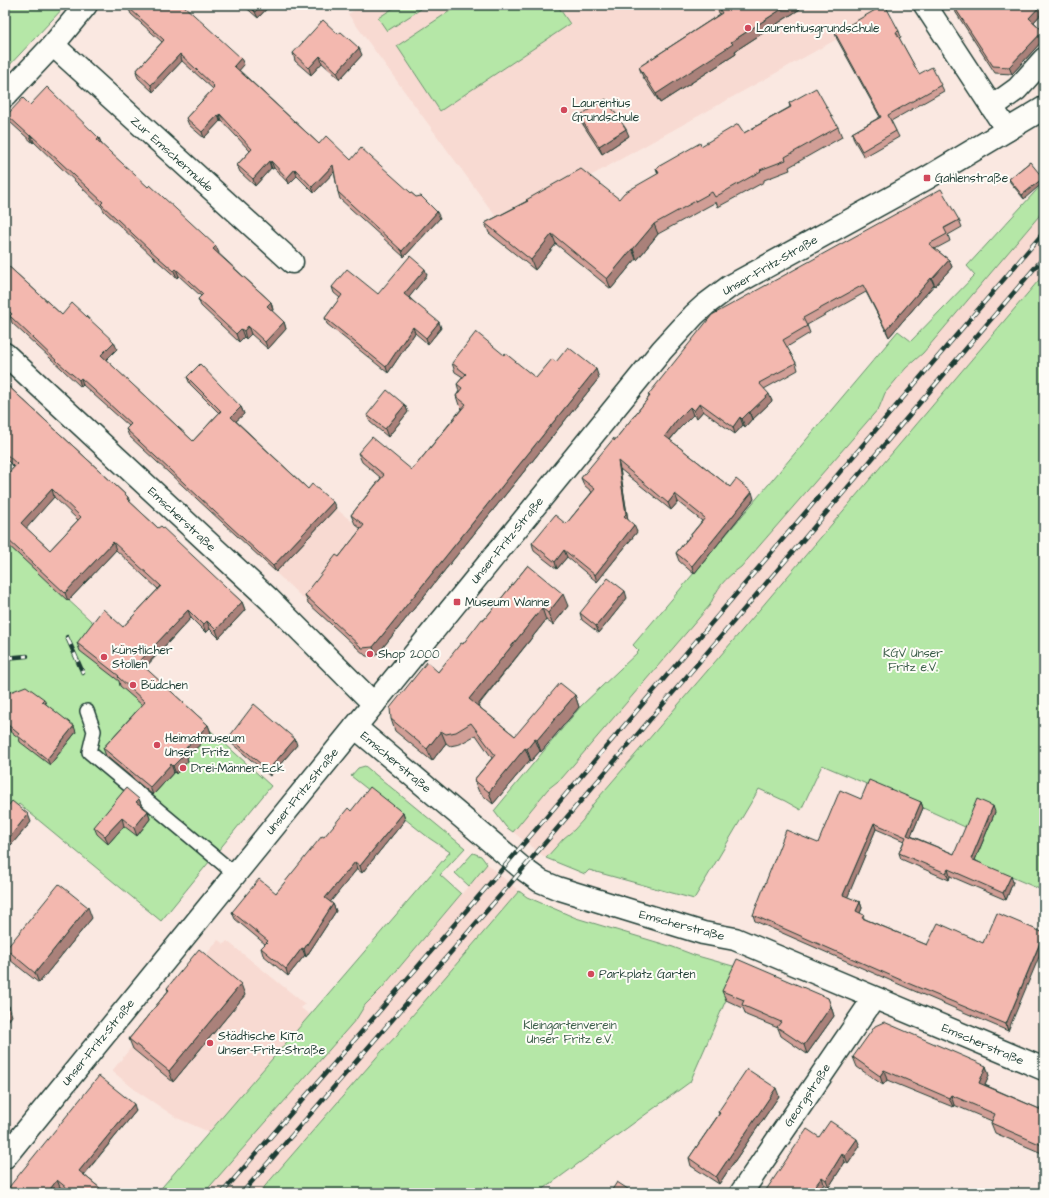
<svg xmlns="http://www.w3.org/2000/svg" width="1049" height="1198" viewBox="0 0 1049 1198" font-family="'Architects Daughter',sans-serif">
	<rect width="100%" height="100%" fill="#fae8e1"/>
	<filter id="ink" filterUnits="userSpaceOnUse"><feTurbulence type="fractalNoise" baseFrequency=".025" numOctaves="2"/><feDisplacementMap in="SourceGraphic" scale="8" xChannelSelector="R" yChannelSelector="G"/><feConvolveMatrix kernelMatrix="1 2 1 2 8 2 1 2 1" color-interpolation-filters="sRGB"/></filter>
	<g filter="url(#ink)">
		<g fill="#f8dad2">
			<polygon points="363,5 888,5 891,9 502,225 348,14"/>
			<polygon points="1044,208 1044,274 732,642 593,804 583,820 574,830 564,838 546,858 513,832 548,789 562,778 710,605 717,590 728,576 741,567 879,408 885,393 906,368 923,353 1039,216"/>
			<polygon points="314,491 385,548 323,617 256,554"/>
			<polygon points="487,864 519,891 411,1017 397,1035 382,1051 259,1193 204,1193 357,1018 365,1005 382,988"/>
			<polygon points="218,940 224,944 227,941 305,1004 301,1008 310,1015 209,1132 177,1118 138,1092 112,1071"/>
		</g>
		<g fill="#b5e7a7" stroke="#6a926e">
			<polygon points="5,5 66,5 5,70 5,49 7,47 5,45"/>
			<polygon points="398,5 427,5 387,31 378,18"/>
			<polygon points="459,5 557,5 570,24 440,111 397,46"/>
			<path d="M1044 182V208L1039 216 923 353 906 368 885 393 879 408 741 567C724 579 718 587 710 605L562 778 548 789 513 832 506 827 494 811 581 706 639 651 633 645 694 573 714 549 898 331 911 341 975 275 967 266Z"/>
			<polygon points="1044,274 1044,891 974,861 985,836 923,808 822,765 801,810 785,801 759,789 694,899 589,870 585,874 546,858 564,838 574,830 583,820 593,804 732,642"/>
			<polygon points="5,542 271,786 161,921 19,804 5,820"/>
			<polygon points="365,766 465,848 440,875 461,894 382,988 365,1005 357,1018 204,1193 157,1193 450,852 429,838 351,776 358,768"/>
			<polygon points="473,853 481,856 487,864 469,886 455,873"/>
			<polygon points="519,891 527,897 576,918 673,947 694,955 740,968 690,1082 538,1193 259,1193 382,1051 397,1035 411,1017"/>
		</g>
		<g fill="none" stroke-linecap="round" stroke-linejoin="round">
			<defs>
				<polyline id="service" points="87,711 94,731 89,752 235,874"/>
				<g id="minor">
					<polyline points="925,5 1007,130"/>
					<polyline points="53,45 292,262"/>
					<polyline points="5,96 53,45 86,5"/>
					<polyline points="992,107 1017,89 1044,59"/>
					<polyline points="5,354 269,599 374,704"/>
					<polyline points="355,727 522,868 540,881 557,888 703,933 735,939 1044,1069"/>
					<polyline points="5,1157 662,350 694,315 705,305 729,287 927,178 1044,108"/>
					<polyline points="741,1193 874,998"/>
				</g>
			</defs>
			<use href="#service" stroke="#1f3d34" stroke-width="16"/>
			<use href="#minor" stroke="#1f3d34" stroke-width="25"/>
			<use href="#service" stroke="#fdfcf7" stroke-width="13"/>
			<use href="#minor" stroke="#fdfcf7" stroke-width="22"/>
			<defs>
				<g id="rail">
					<polyline points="67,637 83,673"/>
					<polyline points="5,658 27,656"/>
					<polyline points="222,1193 498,874 1044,232"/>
					<polyline points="242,1193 510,884 1044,257"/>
				</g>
			</defs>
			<use href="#rail" stroke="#1f3d34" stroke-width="4.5"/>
			<use href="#rail" stroke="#fdfcf7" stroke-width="3" stroke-dasharray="9" stroke-linecap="butt"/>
		</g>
		<g fill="#d19e96" stroke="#1f3d34" fill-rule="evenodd">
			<polygon points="243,5 270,5 258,18"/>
			<polygon points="714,5 799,5 800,9 735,51 736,54 660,103 643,77 639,67 720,14"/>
			<polygon points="951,5 1044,5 1044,11 1034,22 1043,31 1044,33 1044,39 1012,74 995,73"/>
			<polygon points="128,7 244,65 239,70 319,144 351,160 410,192 440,218 404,257 340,199 338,192 334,172 314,193 297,176 289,184 274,168 272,169 271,168 255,186 240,172 237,165 250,151 222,121 221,122 220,121 204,138 189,125 186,118 213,89 182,61 153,92 138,78 136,71 162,42 131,14"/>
			<polygon points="899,31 901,37 899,38 919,74 941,85 944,91 891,121 899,137 864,157 854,140 852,133 880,117 837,39 835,33"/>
			<polygon points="293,53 362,55 340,79 322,63 311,75 295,61"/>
			<polygon points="789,103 838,127 842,137 789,167 790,170 764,180 764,182 718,207 716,202 658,234 637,260 636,259 611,289 556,244 535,270 489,233 485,223 527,201 526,200 619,199 658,174 656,168 701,146 744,133 790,107"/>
			<polygon points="30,105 99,138 102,145 271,302 273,310 272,311 284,322 286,329 268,349 251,334 246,339 244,337 239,342 201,306 198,299 201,296 179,276 177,278 153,257 104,211 102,207 34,142 33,143 10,122 7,115"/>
			<polygon points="579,116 629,136 602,154 582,123"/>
			<polygon points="1030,162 1024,199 1010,182 1009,179"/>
			<polygon points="959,220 962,227 948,235 950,241 935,249 949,260 952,267 935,286 934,285 889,337 866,292 807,325 810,333 787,347 796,363 798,370 764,389 772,401 752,420 752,419 745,427 743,425 735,434 703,411 697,418 693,415 679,429 670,440 730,487 754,499 694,574 679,561 676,553 702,521 678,502 671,510 620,469 628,520 637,532 597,582 567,557 557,569 534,551 532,543 566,524 592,492 584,485 581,478 615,440 649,397 648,395"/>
			<polygon points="5,263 62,315 117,349 106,360 193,441 219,413 190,384 187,377 241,407 244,414 236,421 308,489 336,508 276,572 129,436 126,429 129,426 83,385 81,387 62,369 12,323 10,316 5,312"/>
			<polygon points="427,275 409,297 441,328 428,344 415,333 388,373 327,324 325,318 340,298 334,293 332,287 378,294"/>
			<polygon points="504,355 536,378 556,362 599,378 376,656 366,656 308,603 305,595 339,557 361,529 355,524 351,515 381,478 362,462 358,453 412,470 462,408 459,405 456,396 459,391 457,384 463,377 455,372 452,363"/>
			<path d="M5 383 128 497 130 502 158 528 242 602 245 610 219 638 210 629 206 633 191 618 145 668 208 725 211 733 187 758 188 761 176 774 174 772 153 795 106 756 103 748 142 705 120 686 119 681 80 651 77 643 123 627 158 589 116 550 68 601 5 542V477L14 467 5 458ZM54 497 78 520 50 550 26 528Z"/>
			<polygon points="405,405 408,412 388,437 370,422 367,415"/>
			<polygon points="528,565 568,606 553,625 546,620 478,706 515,736 575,695 579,707 541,752 540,751 531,761 530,760 493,804 479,792 474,780 492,758 476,735 460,744 450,746 446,743 432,761 395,731 391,719 438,672 484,620"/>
			<polygon points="627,598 599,633 582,620 580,613"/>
			<polygon points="44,699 46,704 76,732 50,765 20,742 19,738 10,731 5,719"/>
			<polygon points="229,737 297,745 270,776 231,743"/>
			<polygon points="139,799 142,806 148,811 150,819 137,836 124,826 108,844 97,834 94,827"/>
			<polygon points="861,799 921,802 923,808 911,836 954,854 995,812 975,860 1013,882 1006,900 950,876 949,880 901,859 899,853 904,841 876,829 847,897 860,902 862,908 860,913 865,919 927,945 983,943 1008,1031 912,990 755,921 753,915 818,843"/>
			<polygon points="5,810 31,822 11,845 5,840"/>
			<polygon points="351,811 403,813 405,820 362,873 357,869 330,902 333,904 336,911 306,957 305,955 288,976 263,955 261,948 265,944 235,919 232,912 276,893 324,837"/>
			<polygon points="92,918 39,983 10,960 6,949"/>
			<polygon points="167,988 245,995 173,1082 133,1049 129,1039 168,991"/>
			<polygon points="722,991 828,998 834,1016 807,1054 781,1036 778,1028 746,1015 743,1008 726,1000"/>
			<polygon points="853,1057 986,1066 989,1076 985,1085 1044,1111 1044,1154 995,1133 991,1123 992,1121 954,1105 953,1107 887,1080 883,1085 857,1067"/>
			<polygon points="779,1096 719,1184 691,1166 689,1158 719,1114 718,1112"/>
			<polygon points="136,1111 84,1175 106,1193 67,1193 60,1187 55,1193 5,1193"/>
			<polygon points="819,1137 860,1146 848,1164 845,1162 829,1187 824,1184 818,1193 764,1193"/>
		</g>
		<g fill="#aa817a" stroke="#1f3d34">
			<polygon points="261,5 270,5 258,18 255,12"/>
			<polygon points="788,5 799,5 800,9 735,51 736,54 660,103 656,94 731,42"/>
			<polygon points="1041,5 1044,5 1044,11 1031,25 1029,18"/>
			<polygon points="1043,31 1044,33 1044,39 1012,74 1009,67"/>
			<polygon points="359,48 362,55 340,79 337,72"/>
			<polygon points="180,54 182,61 153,92 151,85"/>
			<polygon points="320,56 322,63 311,75 309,68"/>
			<polygon points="241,58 244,65 237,73 234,66"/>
			<polygon points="220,114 222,121 221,122 219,115"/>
			<polygon points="218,115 220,121 204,138 202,132"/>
			<polygon points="626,129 629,136 602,154 599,146"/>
			<polygon points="31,135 34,142 33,143 30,136"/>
			<polygon points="99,138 102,145 97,140"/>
			<polygon points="269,161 271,168 255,186 253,179"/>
			<polygon points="271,161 274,168 272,169 270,163"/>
			<polygon points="333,165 335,171 314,193 312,187"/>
			<polygon points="295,169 297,176 289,184 287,178"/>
			<polygon points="1043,178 1044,182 1024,199 1022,195"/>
			<polygon points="437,212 440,218 404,257 402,251"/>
			<polygon points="654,224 658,234 637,260 633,249"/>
			<polygon points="552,234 556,244 535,270 531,260"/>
			<polygon points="216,246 219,253 216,257 213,249"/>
			<polygon points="632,249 636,259 611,289 607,279"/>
			<polygon points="949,260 952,267 935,286 932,279"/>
			<polygon points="176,269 179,276 177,278 174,271"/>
			<polygon points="425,269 427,275 407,300 404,294"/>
			<polygon points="931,278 934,285 889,337 886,330"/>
			<polygon points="271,302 273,310 270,314 267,306"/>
			<polygon points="284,322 286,329 268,349 265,342"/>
			<polygon points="439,322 441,328 428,344 426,338"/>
			<polygon points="248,326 251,334 246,339 244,331"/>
			<polygon points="413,327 415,333 388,373 386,367"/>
			<polygon points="241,329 244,337 239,342 236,334"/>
			<polygon points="114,342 117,349 104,362 101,355"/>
			<polygon points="596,369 599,378 376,656 373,647"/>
			<polygon points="81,378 83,385 81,387 79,380"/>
			<polygon points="769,394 772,401 752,420 750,412"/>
			<polygon points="700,403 703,411 697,418 694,411"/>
			<polygon points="405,405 408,412 388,437 385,429"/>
			<polygon points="241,407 244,414 234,423 231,417"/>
			<polygon points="690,407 693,415 679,429 667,443 665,436 676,421"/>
			<polygon points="749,412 752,419 745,427 742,419"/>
			<polygon points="740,417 743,425 735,434 733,427"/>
			<polygon points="618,461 620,469 628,521 624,516"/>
			<polygon points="52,489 54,497 24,531 21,523"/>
			<polygon points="752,492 754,499 694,574 692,566"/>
			<polygon points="675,494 678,502 671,510 668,503"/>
			<polygon points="333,502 336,508 276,572 273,566"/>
			<polygon points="634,525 637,532 597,582 595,575"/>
			<polygon points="113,542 116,550 68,601 65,593"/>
			<polygon points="564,550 567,557 557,569 555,562"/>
			<polygon points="625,591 627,598 599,633 596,626"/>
			<polygon points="563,594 568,606 553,625 548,613"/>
			<polygon points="242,602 245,610 219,638 216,630"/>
			<polygon points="542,608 546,620 473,711 469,699"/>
			<polygon points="188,610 191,618 142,670 139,662"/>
			<polygon points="207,621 210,629 206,633 203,625"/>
			<polygon points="575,695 579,707 541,752 537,740"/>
			<polygon points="208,725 211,733 187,758 188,761 176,774 173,766 183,751"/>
			<polygon points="74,726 76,732 50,765 47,759"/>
			<polygon points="441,731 446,743 432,761 427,749"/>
			<polygon points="295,739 297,745 270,776 268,770"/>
			<polygon points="535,739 540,751 531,761 527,749"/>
			<polygon points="525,748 530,760 493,804 489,792"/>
			<polygon points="171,764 174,772 153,795 150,787"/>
			<polygon points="139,799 142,807 136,802"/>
			<polygon points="921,802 923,808 909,841 907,835"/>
			<polygon points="993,806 995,812 973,865 971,859"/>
			<polygon points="148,811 150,819 137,836 134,828"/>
			<polygon points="403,813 405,820 362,873 360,866"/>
			<polygon points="28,814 31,822 11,845 9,838"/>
			<polygon points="122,818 124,826 108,844 105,836"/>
			<polygon points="874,823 876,829 846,901 843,895"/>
			<polygon points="355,862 357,869 328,905 325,898"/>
			<polygon points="948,869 950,876 949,880 946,873"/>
			<polygon points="1011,876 1013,882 1006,900 1003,893"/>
			<polygon points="860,902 862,908 858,918 856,911"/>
			<polygon points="333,904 336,911 306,957 304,949"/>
			<polygon points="88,907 92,918 39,983 35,973"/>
			<polygon points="1044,934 1044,945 1008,1031 1006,1024"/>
			<polygon points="302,948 305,955 288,976 286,969"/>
			<polygon points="241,984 245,995 173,1082 169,1071"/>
			<polygon points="9,1006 12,1016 5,1025 5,1010"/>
			<polygon points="831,1006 834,1016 807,1054 804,1045"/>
			<polygon points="986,1066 989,1076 982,1092 979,1083"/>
			<polygon points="884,1070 887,1080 883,1085 880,1076"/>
			<polygon points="776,1088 779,1096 719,1184 716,1177"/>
			<polygon points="951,1095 954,1105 953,1107 949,1098"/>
			<polygon points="134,1104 136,1111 81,1178 79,1171"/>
			<polygon points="857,1139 860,1146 848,1164 845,1156"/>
			<polygon points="842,1154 845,1162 829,1187 826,1180"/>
			<polygon points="822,1177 824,1184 818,1193 810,1193"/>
			<polygon points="57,1180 60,1187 55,1193 47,1193"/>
		</g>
		<g fill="#f3b8af" stroke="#1f3d34" fill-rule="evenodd">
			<polygon points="130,5 183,5 241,58 234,66 319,144 326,136 351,160 361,148 410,192 416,197 421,196 437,212 402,251 338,192 333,165 312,187 295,169 287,178 271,161 270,163 269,161 253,179 237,165 252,149 220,114 219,115 218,115 202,132 186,118 214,88 213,87 214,86 180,54 151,85 136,71 164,40 128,7"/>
			<polygon points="248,5 261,5 255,12"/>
			<polygon points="717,5 788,5 731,42 733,44 656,94 639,67 722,13"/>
			<polygon points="884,5 885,5 899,31 896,32 919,74 932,67 941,85 888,115 896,131 862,151 852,133 881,117 835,33"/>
			<polygon points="953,5 1041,5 1029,18 1043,31 1009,67 993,66"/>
			<polygon points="323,20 338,34 341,32 359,48 337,72 320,56 309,68 293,53"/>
			<polygon points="47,87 99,138 97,140 148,187 150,185 216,246 213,249 271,302 267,306 284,322 265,342 248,326 244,331 241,329 236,334 198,299 203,294 176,269 174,271 150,250 101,204 103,202 31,135 30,136 7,115 23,98 30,105"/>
			<polygon points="816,88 838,127 785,157 786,160 760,170 761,171 715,197 712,192 654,224 633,249 632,249 607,279 552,234 531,260 485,223 528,201 526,200 581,169 619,199 624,193 659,173 656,168 700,143 701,146 738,124 744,133 791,107 789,103"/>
			<polygon points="606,99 626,129 599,146 579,116"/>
			<polygon points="1030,162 1043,178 1022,195 1009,179"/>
			<polygon points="941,189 959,220 944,228 947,234 929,244 949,260 932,279 931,278 886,330 863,285 803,318 807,326 783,340 796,363 759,383 769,394 750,412 749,412 742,419 740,417 733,427 700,403 694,411 690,407 676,421 665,436 730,487 736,479 752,492 692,566 676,553 705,518 675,494 668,503 618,461 626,514 624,516 634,525 595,575 564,550 555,562 532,543 555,515 566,524 595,489 581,478 614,438 614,441 650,396 648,395 712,315"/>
			<polygon points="410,256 425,269 404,294 439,322 426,338 413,327 386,367 325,318 342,295 332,287 347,269 378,294"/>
			<polygon points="5,263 62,315 72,303 114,342 101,355 193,441 221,411 187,377 200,364 241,407 231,417 308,489 312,484 333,502 273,566 126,429 131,424 81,378 79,380 59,363 10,316 12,314 5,307"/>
			<polygon points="476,332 504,355 505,353 536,378 552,359 556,362 568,347 596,369 373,647 362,648 305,595 336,555 339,557 364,525 351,515 384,475 358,453 372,437 412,470 466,404 456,396 462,388 457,384 466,374 452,363"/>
			<path d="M5 383 128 497 127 499 158 528 161 526 242 602 216 630 207 621 203 625 188 610 139 662 208 725 183 751 186 753 173 766 171 764 150 787 103 748 145 702 118 677 119 676 77 643 103 609 123 627 161 586 113 542 65 593 5 537V477L17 464 5 453ZM52 489 81 517 50 550 21 523Z"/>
			<polygon points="387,390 405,405 385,429 367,415"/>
			<polygon points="528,565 563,594 548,613 542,608 469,699 515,736 560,683 575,695 537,740 535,739 527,749 525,748 489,792 474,780 495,755 471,723 456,732 446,734 441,731 427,749 391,719 390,708 427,662 438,672 461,643 463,644 482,619 484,620"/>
			<polygon points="608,578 625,591 596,626 580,613"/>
			<polygon points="26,686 44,699 42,701 74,726 47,759 18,736 19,734 8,725 5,719 5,694"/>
			<polygon points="254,704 295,739 268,770 229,737"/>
			<polygon points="869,780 921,802 907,835 954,854 977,799 993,806 971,859 1011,876 1003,893 948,869 946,873 899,853 906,837 874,823 843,895 860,902 856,911 864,915 862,918 927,945 938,923 983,943 987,933 988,934 997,913 1044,933 1006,1024 910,984 753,915 786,830 818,843 840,790 861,799"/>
			<polygon points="370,787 403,813 360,866 355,862 325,898 333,904 304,949 302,948 286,969 261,948 268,941 232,912 259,879 276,893 322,836 324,837 348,808 351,811"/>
			<polygon points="126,788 139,799 136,802 148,811 134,828 122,818 105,836 94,827"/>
			<polygon points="12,801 28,814 9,838 5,835 5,810"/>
			<polygon points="59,884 88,907 35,973 6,949"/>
			<polygon points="199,949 241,984 169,1071 129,1039 169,990 167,988"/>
			<polygon points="737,959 828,998 831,1006 804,1045 777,1027 781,1022 742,1005 744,1000 722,991"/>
			<polygon points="5,1003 9,1006 5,1010"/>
			<polygon points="884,1022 986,1066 979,1083 1044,1111 1044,1146 991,1123 995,1114 951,1095 949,1098 884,1070 880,1076 853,1057 875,1026"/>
			<polygon points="747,1069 776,1088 716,1177 689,1158 720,1113 718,1112"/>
			<polygon points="99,1076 134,1104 79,1171 106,1193 73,1193 57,1180 47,1193 5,1193 5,1192"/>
			<polygon points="830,1121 857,1139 845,1156 842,1154 826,1180 822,1177 810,1193 806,1193 804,1191 803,1193 764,1193 807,1129 819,1137"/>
			<polygon points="617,1182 634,1193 610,1193"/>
		</g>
	</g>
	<g fill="#d1495b" stroke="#fdfcf7" stroke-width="1.5">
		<circle cx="748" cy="28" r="4"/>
		<circle cx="564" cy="110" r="4"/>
		<rect x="923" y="174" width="8" height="8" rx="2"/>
		<rect x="453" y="598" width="8" height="8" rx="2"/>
		<circle cx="370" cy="654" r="4"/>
		<circle cx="104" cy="657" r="4"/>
		<circle cx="133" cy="685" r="4"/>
		<circle cx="157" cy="745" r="4"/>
		<circle cx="183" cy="768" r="4"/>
		<circle cx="591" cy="974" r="4"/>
		<circle cx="210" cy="1043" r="4"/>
	</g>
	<g text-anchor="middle" stroke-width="4" stroke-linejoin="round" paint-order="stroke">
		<g font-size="12" fill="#1f3d34" stroke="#fdfcf7" text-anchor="start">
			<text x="756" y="32">Laurentiusgrundschule</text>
			<text x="572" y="107">Laurentius<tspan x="572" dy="14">Grundschule</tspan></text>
			<text x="935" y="182">Gahlenstraße</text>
			<text x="465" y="606">Museum Wanne</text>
			<text x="112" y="654">künstlicher<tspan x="112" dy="14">Stollen</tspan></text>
			<text x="378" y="658">Shop 2000</text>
			<text x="141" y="689">Büdchen</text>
			<text x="165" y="742">Heimatmuseum<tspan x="165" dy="14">Unser Fritz</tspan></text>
			<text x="191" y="772">Drei-Männer-Eck</text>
			<text x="599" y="978">Parkplatz Garten</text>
			<text x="218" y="1040">Städtische KiTa<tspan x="218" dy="14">Unser–Fritz-Straße</tspan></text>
		</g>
		<g font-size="12" fill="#1f3d34" stroke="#fdfcf7">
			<text transform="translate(172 154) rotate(42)" y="4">Zur Emschermulde</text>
			<text transform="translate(770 265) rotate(-30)" y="4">Unser-Fritz-Straße</text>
			<text transform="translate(182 519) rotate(43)" y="4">Emscherstraße</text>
			<text transform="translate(507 540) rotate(-51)" y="4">Unser-Fritz-Straße</text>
			<text transform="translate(396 762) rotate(40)" y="4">Emscherstraße</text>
			<text transform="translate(302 791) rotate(-51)" y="4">Unser-Fritz-Straße</text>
			<text transform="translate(682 925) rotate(15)" y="4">Emscherstraße</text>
			<text transform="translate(98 1042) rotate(-51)" y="4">Unser-Fritz-Straße</text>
			<text transform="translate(983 1044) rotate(23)" y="4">Emscherstraße</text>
			<text transform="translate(807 1095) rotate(-56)" y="4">Georgstraße</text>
		</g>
		<g font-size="12" fill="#3d5f4b" stroke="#fdfcf7">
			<text x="913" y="657">KGV Unser<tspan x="913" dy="14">Fritz e.V.</tspan></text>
			<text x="570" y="1029">Kleingartenverein<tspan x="570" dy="14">Unser Fritz e.V.</tspan></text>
		</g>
	</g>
	<rect width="1049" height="1198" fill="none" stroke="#fdfcf7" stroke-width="20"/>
	<rect x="10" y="10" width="1029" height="1178" fill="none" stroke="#1f3d34" stroke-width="1.5" filter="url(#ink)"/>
</svg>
